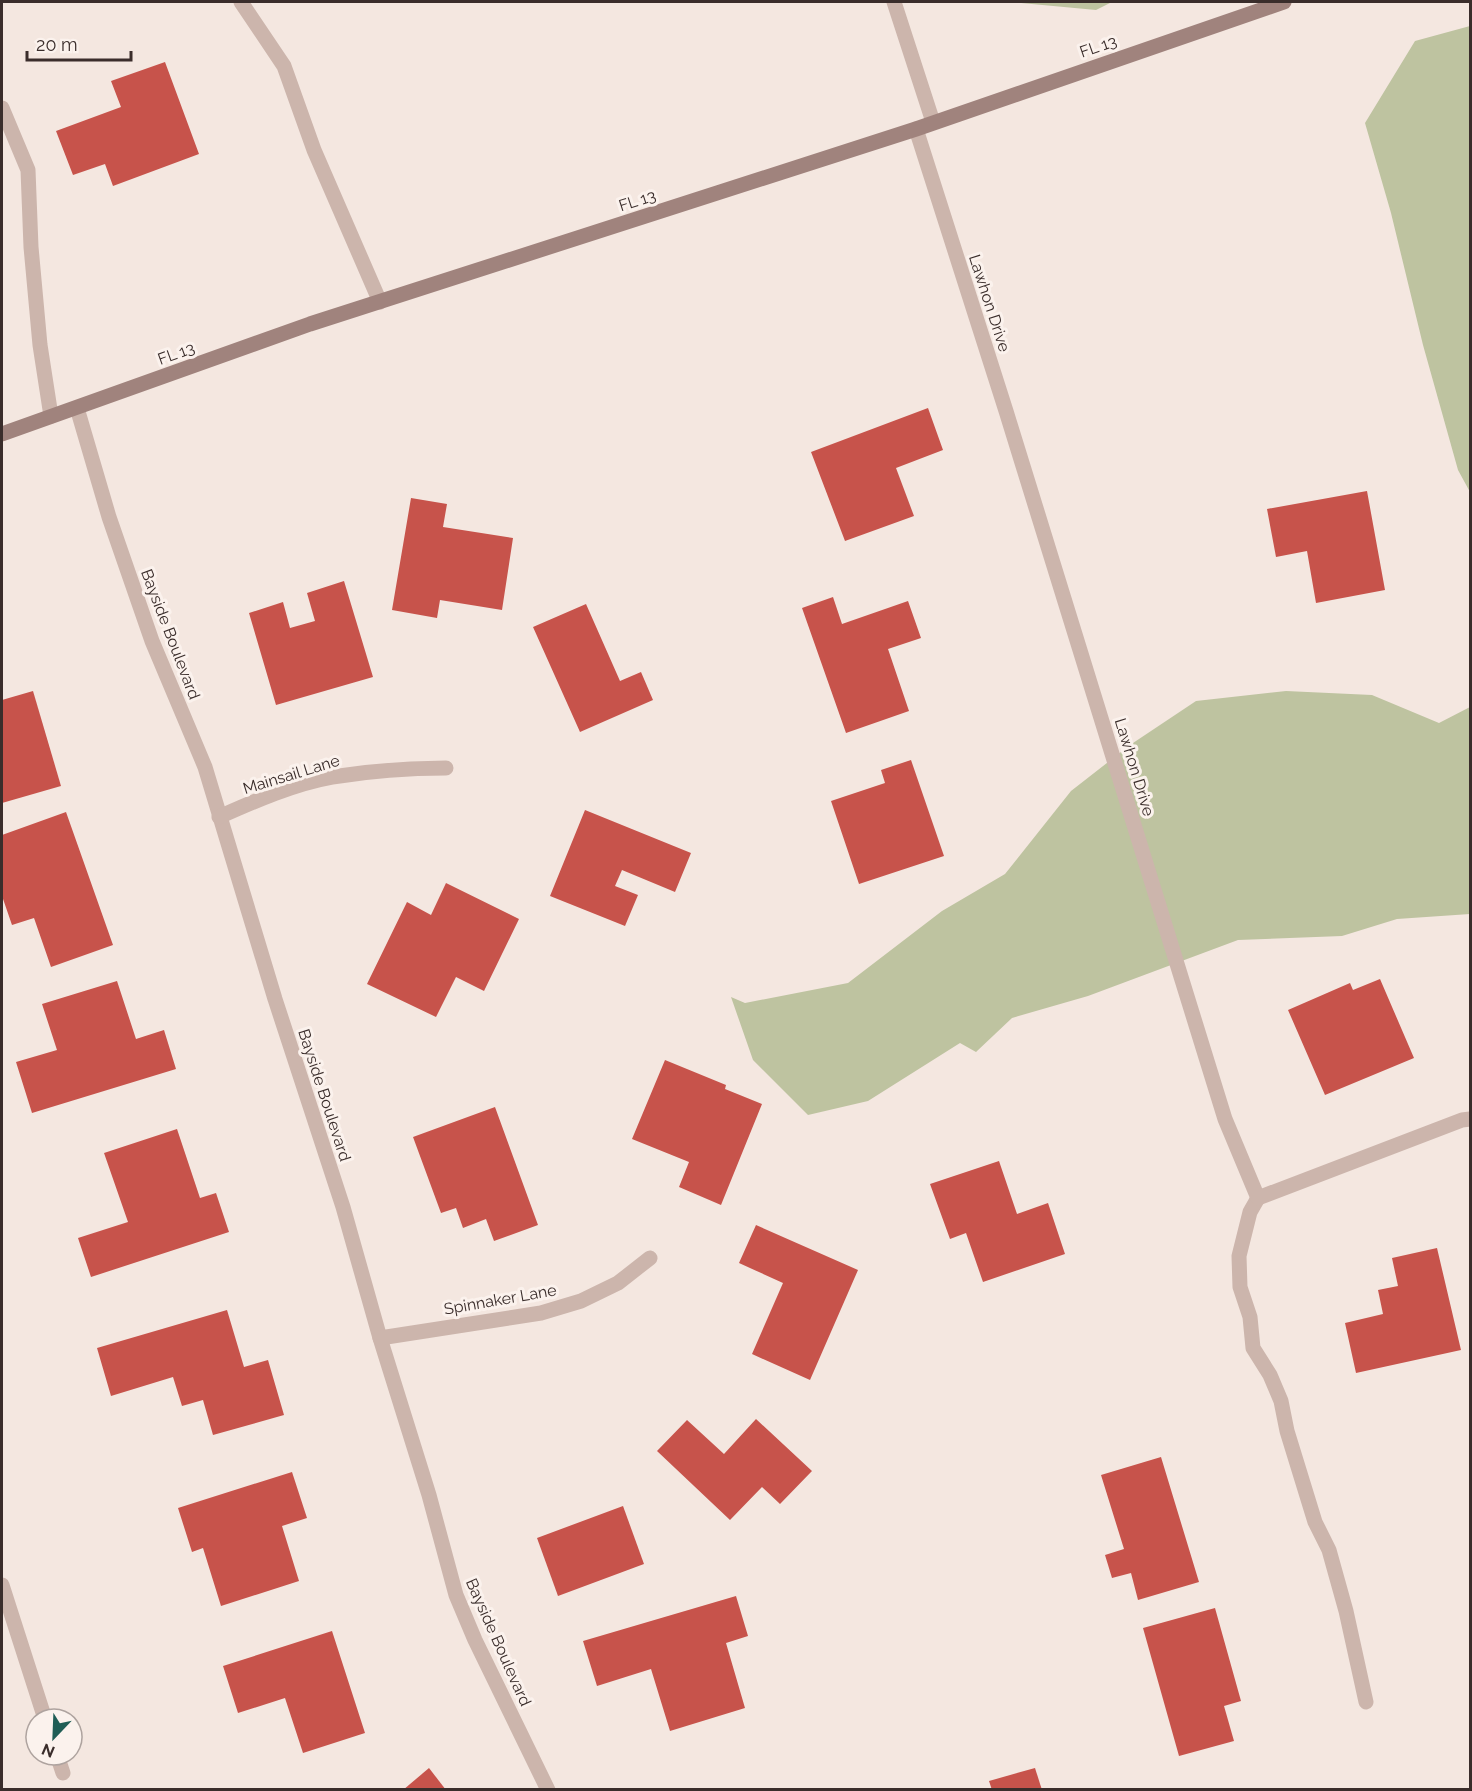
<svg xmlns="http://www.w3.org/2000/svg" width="1472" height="1791" viewBox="0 0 1472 1791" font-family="Raleway,sans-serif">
	<rect width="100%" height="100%" fill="#f4e7e0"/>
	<g fill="#bec3a0">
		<polygon points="1021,3 1021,2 1112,2 1096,10"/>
		<polygon points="1470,26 1470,492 1458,470 1423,345 1391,213 1365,123 1415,41"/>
		<polygon points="1286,691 1372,695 1439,723 1470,707 1470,914 1397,919 1342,936 1238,940 1088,996 1012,1018 976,1052 960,1043 868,1101 808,1115 753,1060 731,997 745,1003 848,983 942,911 1005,874 1071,791 1130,745 1196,701"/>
	</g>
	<g fill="#c7534b">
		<polygon points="165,62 199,154 113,186 105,164 73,175 56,131 121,107 111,81"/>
		<polygon points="928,408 943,450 896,468 914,516 845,541 811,452"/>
		<polygon points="1367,491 1385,590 1316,603 1307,551 1276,557 1267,509"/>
		<polygon points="411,498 447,504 443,527 513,538 502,610 440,600 437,618 392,610"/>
		<polygon points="344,581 373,677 276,705 249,613 283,602 290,628 315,621 307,593"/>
		<polygon points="833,597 842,624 908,601 921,638 888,649 909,711 846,733 802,608"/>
		<polygon points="586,604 620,681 641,672 653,700 580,732 533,627"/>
		<polygon points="33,691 61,786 2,803 2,700"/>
		<polygon points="911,760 944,856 859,884 831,801 885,783 881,770"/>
		<polygon points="585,810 691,853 675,892 622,870 615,886 638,895 625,926 550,896"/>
		<polygon points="66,812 113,945 51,967 34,918 12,925 2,896 2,835"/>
		<polygon points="446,883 519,919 484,991 456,977 436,1017 367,984 407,902 431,915"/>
		<polygon points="1380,979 1414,1058 1325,1095 1288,1010 1350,983 1353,990"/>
		<polygon points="117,981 136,1039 164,1030 176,1069 32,1113 16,1062 57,1050 42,1004"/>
		<polygon points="665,1060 726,1085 725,1089 762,1104 721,1205 679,1187 689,1162 632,1139"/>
		<polygon points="495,1107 538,1225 494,1241 486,1219 463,1228 456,1208 441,1213 413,1137"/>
		<polygon points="177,1129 200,1198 216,1193 229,1232 91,1277 78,1238 128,1222 104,1153"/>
		<polygon points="999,1161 1017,1214 1048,1203 1065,1254 983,1282 966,1233 950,1239 930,1184"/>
		<polygon points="756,1225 858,1270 810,1380 752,1354 783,1283 739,1263"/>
		<polygon points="1437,1248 1461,1350 1356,1373 1345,1323 1383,1314 1378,1290 1398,1286 1392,1258"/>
		<polygon points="227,1310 244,1367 268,1360 284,1415 213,1435 203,1400 182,1406 173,1377 111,1396 97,1348"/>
		<polygon points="756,1419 812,1471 780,1504 762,1487 730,1520 657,1451 687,1420 724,1454"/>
		<polygon points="1161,1457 1199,1582 1138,1600 1131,1573 1112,1578 1105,1555 1124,1549 1101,1475"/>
		<polygon points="292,1472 307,1518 282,1526 299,1581 221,1606 203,1548 192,1552 178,1508"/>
		<polygon points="623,1506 644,1564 558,1596 537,1538"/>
		<polygon points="736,1596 748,1636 726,1643 745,1708 670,1731 651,1669 597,1686 583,1641"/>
		<polygon points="1215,1608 1241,1701 1224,1706 1234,1741 1179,1756 1143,1628"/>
		<polygon points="332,1631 365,1733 303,1753 285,1698 238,1713 223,1666"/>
		<polygon points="429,1768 446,1790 403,1790"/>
		<polygon points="1035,1768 1042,1790 992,1790 989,1781"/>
	</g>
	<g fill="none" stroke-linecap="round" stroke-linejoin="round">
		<g stroke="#ccb5ac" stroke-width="15">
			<polyline points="241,2 284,66 314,150 380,302"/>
			<polyline points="894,2 933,122"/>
			<polyline points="2,108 28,170 31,247 40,345 51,416"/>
			<polyline points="1258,1198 1250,1212 1239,1256 1240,1287 1250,1317 1253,1348 1270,1375 1281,1401 1287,1431 1315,1522 1329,1550 1346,1611 1366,1702"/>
			<polyline points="2,1585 45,1719"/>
			<polyline points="57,1755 63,1773"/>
		</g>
		<g stroke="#ccb5ac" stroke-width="15">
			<polyline points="916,129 1006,411 1225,1119 1258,1198 1462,1120 1470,1119"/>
			<polyline points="77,408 109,517 152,641 205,767 275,999 343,1207 380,1338 429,1495 456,1595 475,1640 548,1790"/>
			<path d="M219 817C255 801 293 784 332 777 370 771 408 768 446 768"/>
			<polyline points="380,1338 541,1313 581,1301 618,1283 650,1258"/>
		</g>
		<polyline stroke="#a0837d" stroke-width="15" points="2,434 310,324 916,129 1284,2"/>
	</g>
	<g text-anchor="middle" stroke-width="6" stroke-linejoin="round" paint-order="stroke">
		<g font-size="16" fill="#3a2d2b" stroke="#fbf2ed">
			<text transform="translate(1098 46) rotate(-19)" y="6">FL 13</text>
			<text transform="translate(637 200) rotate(-18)" y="6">FL 13</text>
			<text transform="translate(990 303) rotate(72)" y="6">Lawhon Drive</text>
			<text transform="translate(176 353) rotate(-20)" y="6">FL 13</text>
			<text transform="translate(171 634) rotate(69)" y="6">Bayside Boulevard</text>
			<text transform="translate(1135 767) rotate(73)" y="6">Lawhon Drive</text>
			<text transform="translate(291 774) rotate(-17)" y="6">Mainsail Lane</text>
			<text transform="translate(325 1095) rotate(72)" y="6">Bayside Boulevard</text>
			<text transform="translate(500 1299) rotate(-10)" y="6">Spinnaker Lane</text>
			<text transform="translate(499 1642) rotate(66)" y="6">Bayside Boulevard</text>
		</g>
	</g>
	<rect width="1472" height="1791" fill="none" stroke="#3a2d2b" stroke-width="6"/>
	<g transform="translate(54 1737) rotate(203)"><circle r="28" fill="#fbf2ed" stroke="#aea39f" stroke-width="1.5"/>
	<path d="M0-4.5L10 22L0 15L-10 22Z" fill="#1f5d55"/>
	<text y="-9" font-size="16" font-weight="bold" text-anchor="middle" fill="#3a2d2b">N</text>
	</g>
	<path d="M27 51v9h104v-9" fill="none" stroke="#3a2d2b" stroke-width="3"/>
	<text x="36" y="51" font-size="18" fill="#3a2d2b" stroke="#fbf2ed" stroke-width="4.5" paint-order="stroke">20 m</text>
</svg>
